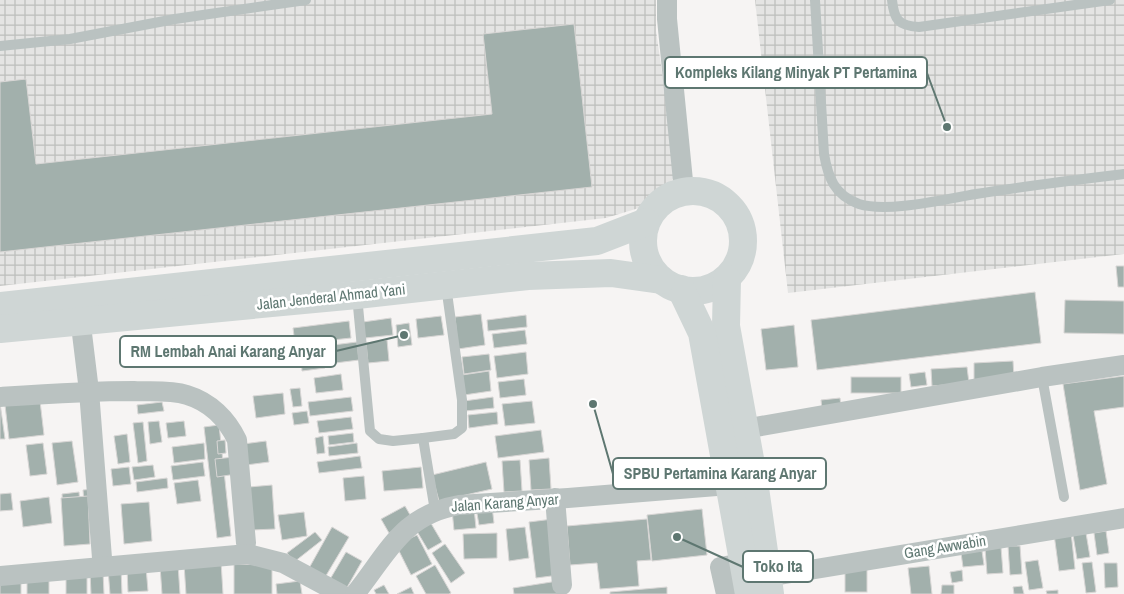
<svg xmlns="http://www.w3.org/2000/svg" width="1124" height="594" viewBox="0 0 1124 594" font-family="'Archivo Narrow',sans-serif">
	<defs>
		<pattern id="industrial-grid" width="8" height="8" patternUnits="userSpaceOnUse" patternTransform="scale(1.25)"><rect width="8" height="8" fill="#e4e4e3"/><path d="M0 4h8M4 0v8" fill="none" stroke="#bcbebc"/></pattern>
	</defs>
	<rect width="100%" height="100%" fill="#f6f4f3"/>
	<g fill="url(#industrial-grid)">
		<polygon points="0,0 656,0 656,31 677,174 652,204 606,218 0,286"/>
		<polygon points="755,0 1124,0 1124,254 788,293"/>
	</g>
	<g fill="#a2b0ac" stroke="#d8d6d5">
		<polygon points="574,24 592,187 0,252 0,82 26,79 36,164 492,114 483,34"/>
		<polygon points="1116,266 1124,266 1124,287 1118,287"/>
		<polygon points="1035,292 1041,343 817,370 811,320"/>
		<polygon points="1065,300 1124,301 1124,334 1064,333"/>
		<polygon points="481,314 485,345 458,349 455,317"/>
		<polygon points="526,315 527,327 488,331 487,320"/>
		<polygon points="441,316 444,335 418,338 416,319"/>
		<polygon points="391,318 393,335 365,338 363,322"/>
		<polygon points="349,321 351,338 295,344 293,328"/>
		<polygon points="409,323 412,345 398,347 396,325"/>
		<polygon points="794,325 798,367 766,370 761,329"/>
		<polygon points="525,330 527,344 494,348 492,334"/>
		<polygon points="387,340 389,361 368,363 366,343"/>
		<polygon points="357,342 359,360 327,364 325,346"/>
		<polygon points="526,352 528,374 497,378 494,356"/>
		<polygon points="489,354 491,370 464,374 462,357"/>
		<polygon points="324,356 325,368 302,371 301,359"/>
		<polygon points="1013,361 1014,378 974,380 974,363"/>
		<polygon points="967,367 969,383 932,386 931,369"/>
		<polygon points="489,371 491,391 464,395 462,375"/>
		<polygon points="925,372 927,385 911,387 909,374"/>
		<polygon points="341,374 343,390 316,393 314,378"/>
		<polygon points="1124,376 1124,407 1094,411 1107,484 1080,490 1063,384"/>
		<rect x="851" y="377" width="50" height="16"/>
		<polygon points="524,379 526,395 500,398 498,382"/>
		<polygon points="300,388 302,406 293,407 290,389"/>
		<polygon points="283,393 285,414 256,418 253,396"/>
		<polygon points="351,397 353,411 310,416 308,402"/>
		<polygon points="493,397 494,408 465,411 464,401"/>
		<polygon points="840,398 841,407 822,409 821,400"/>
		<polygon points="40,401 44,435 9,439 5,405"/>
		<polygon points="532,401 535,423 505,426 502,404"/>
		<polygon points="162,402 164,411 138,414 137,405"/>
		<polygon points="0,403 5,439 0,439"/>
		<polygon points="307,411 309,423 294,425 292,413"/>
		<polygon points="497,412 498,424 469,428 468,415"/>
		<polygon points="351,417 353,429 319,433 317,421"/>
		<polygon points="159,421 162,442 150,444 148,422"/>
		<polygon points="184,421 186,436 168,438 166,423"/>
		<polygon points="143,422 147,461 138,463 133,423"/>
		<polygon points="219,425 231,536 217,538 204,427"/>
		<polygon points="541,430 544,452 498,458 495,436"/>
		<polygon points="353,433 354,442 329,445 328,436"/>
		<polygon points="127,434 130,462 118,464 114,436"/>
		<polygon points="323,436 325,453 317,454 315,438"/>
		<polygon points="225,440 226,453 218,454 217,441"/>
		<polygon points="72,441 78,482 57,485 52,443"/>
		<polygon points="266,441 269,462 246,465 243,444"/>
		<polygon points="43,443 47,474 30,476 26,445"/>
		<polygon points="204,443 205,459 174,463 172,447"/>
		<polygon points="357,443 358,453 329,456 328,447"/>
		<polygon points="360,456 362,468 319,473 317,462"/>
		<polygon points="234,457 236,474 217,477 215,459"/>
		<polygon points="549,458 551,489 531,490 529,460"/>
		<polygon points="520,460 522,491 504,492 502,461"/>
		<polygon points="203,462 205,476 173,480 171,466"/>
		<polygon points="486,462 492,489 439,501 432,475"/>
		<polygon points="153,465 155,477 134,480 132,467"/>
		<polygon points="129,467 131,484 113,486 111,469"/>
		<polygon points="421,467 423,488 384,491 382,471"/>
		<polygon points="364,476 366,499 345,501 343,478"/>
		<polygon points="167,478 168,488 137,492 136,482"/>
		<polygon points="198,480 201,501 177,504 174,483"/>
		<polygon points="272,485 275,529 252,530 249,487"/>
		<polygon points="94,489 95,500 84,502 83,490"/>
		<polygon points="79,492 80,505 63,508 62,494"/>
		<polygon points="11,493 13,510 0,511 0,494"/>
		<polygon points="88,496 90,544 64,546 61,498"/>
		<polygon points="49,497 52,523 23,527 20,501"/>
		<polygon points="149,502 152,541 124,544 121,504"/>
		<polygon points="405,506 413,520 389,533 381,519"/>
		<polygon points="492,506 494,523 479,525 476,508"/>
		<polygon points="474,508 476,528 454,530 452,510"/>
		<polygon points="702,509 707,555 652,561 647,515"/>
		<polygon points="304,512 307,536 282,540 278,515"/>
		<polygon points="553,519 559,575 536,578 529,522"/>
		<polygon points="647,519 651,560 637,561 639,586 600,589 597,563 570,565 567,526"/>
		<polygon points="429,520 442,542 428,550 415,528"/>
		<polygon points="332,527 349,537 324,579 308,570"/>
		<polygon points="525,527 529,558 509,561 506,529"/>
		<polygon points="1106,531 1109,553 1097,555 1094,533"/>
		<polygon points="315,532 322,540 294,562 287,553"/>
		<polygon points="1071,532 1075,569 1059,571 1054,534"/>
		<polygon points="497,533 497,558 464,559 463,534"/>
		<polygon points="1086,533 1090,557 1077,559 1073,535"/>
		<polygon points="417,535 432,564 411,575 396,545"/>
		<polygon points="445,544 465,573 451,583 432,553"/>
		<polygon points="1008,546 1020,546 1022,574 1010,575"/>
		<polygon points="1001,547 1003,573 987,574 985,548"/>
		<polygon points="982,551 984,565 963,567 961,553"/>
		<polygon points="346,552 362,561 345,591 329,581"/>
		<polygon points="1038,560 1043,588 1029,590 1025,562"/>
		<polygon points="221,561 223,594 186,594 184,564"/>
		<polygon points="1092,562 1096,592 1086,593 1082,563"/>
		<polygon points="1104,563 1117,563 1118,587 1105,588"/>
		<polygon points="178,564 180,594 162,594 160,566"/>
		<polygon points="234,564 272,565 272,594 234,594"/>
		<polygon points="435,565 451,593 449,594 426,594 416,576"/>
		<polygon points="929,566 932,594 911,594 908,568"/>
		<polygon points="146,567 148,591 128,592 127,568"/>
		<polygon points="121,568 122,594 110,594 108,569"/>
		<rect x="845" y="568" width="22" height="24"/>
		<polygon points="962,570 963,581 952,583 950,572"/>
		<polygon points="103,571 104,594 91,594 90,572"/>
		<rect x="27" y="574" width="22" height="20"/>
		<rect x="66" y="575" width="21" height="19"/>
		<polygon points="21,578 21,594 0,594 0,579"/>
		<polygon points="300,581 302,594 277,594 276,584"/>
		<polygon points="558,581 560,594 514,594 513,588"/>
		<polygon points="384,585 389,594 376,594 374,590"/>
		<polygon points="942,585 954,585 954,594 941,594"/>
		<polygon points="1022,586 1024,594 1014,594 1013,587"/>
		<polygon points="411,587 414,594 397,594"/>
		<polygon points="667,587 667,594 610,594 610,592"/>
		<polygon points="1058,590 1058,594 1047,594 1046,591"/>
	</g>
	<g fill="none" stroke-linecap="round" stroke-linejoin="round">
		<g stroke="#bac2c1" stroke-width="10">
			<path d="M815 0 824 154C828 177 834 195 859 204 888 213 945 199 976 194 1025 186 1075 180 1124 174"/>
			<path d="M892 0C894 19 898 26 919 27L1110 0"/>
			<polyline points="0,46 70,39 175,19 306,0"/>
			<polyline points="357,296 370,431 379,439 393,441 423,438 435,511"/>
			<polyline points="1042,377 1064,497"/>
			<polyline points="423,438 454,434 462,428 462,400 446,286"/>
		</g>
		<g stroke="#bac2c1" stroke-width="20">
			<polyline points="667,0 667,19 684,191"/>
			<polyline points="79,309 89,391 102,558"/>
			<path d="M0 397C45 394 89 391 134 391 152 392 170 390 187 395 210 402 227 419 237 440L246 543"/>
			<polyline points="744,429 1042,377 1124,365"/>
			<polyline points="555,498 562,585"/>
			<polyline points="0,576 248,554 283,563 341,594"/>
			<polyline points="767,577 1124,518"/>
			<path d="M355 594C388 553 402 515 459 505L568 498 729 485"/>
			<polyline points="726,594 720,567 743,563"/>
		</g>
		<g stroke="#cfd6d5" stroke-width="28">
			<circle cx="693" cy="241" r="50"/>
			<polyline points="727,279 726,326 754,481 770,594"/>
			<polyline points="681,289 702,333 749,594"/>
			<polyline points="0,306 597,241 646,222"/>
			<polyline points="0,329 357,295 528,276 611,273 661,280"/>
		</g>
	</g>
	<g text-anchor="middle" stroke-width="5" stroke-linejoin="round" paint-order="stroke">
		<g font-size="15" fill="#5e7771" stroke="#fff">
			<text transform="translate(331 297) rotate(-6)" y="5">Jalan Jenderal Ahmad Yani</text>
			<text transform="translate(505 503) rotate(-4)" y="5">Jalan Karang Anyar</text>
			<text transform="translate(945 547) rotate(-9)" y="5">Gang Awwabin</text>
		</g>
	</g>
	<path fill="none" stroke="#5e7771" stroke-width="2" d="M947 127L927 73M404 335L336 351M593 404L613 474M677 537L743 567"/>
	<g fill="#5e7771" stroke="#fff" stroke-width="2">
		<circle cx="947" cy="127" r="5"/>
		<circle cx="404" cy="335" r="5"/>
		<circle cx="593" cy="404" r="5"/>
		<circle cx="677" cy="537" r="5"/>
	</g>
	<g fill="#fff" stroke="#5e7771" stroke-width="2">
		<rect x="665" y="57" width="262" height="31" rx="5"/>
		<rect x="120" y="336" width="216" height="31" rx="5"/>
		<rect x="613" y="458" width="213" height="31" rx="5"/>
		<rect x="743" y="551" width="70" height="31" rx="5"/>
	</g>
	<g font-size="16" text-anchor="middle" font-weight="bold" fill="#5e7771">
		<text x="796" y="78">Kompleks Kilang Minyak PT Pertamina</text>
		<text x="228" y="357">RM Lembah Anai Karang Anyar</text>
		<text x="720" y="479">SPBU Pertamina Karang Anyar</text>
		<text x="778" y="572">Toko Ita</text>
	</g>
</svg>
